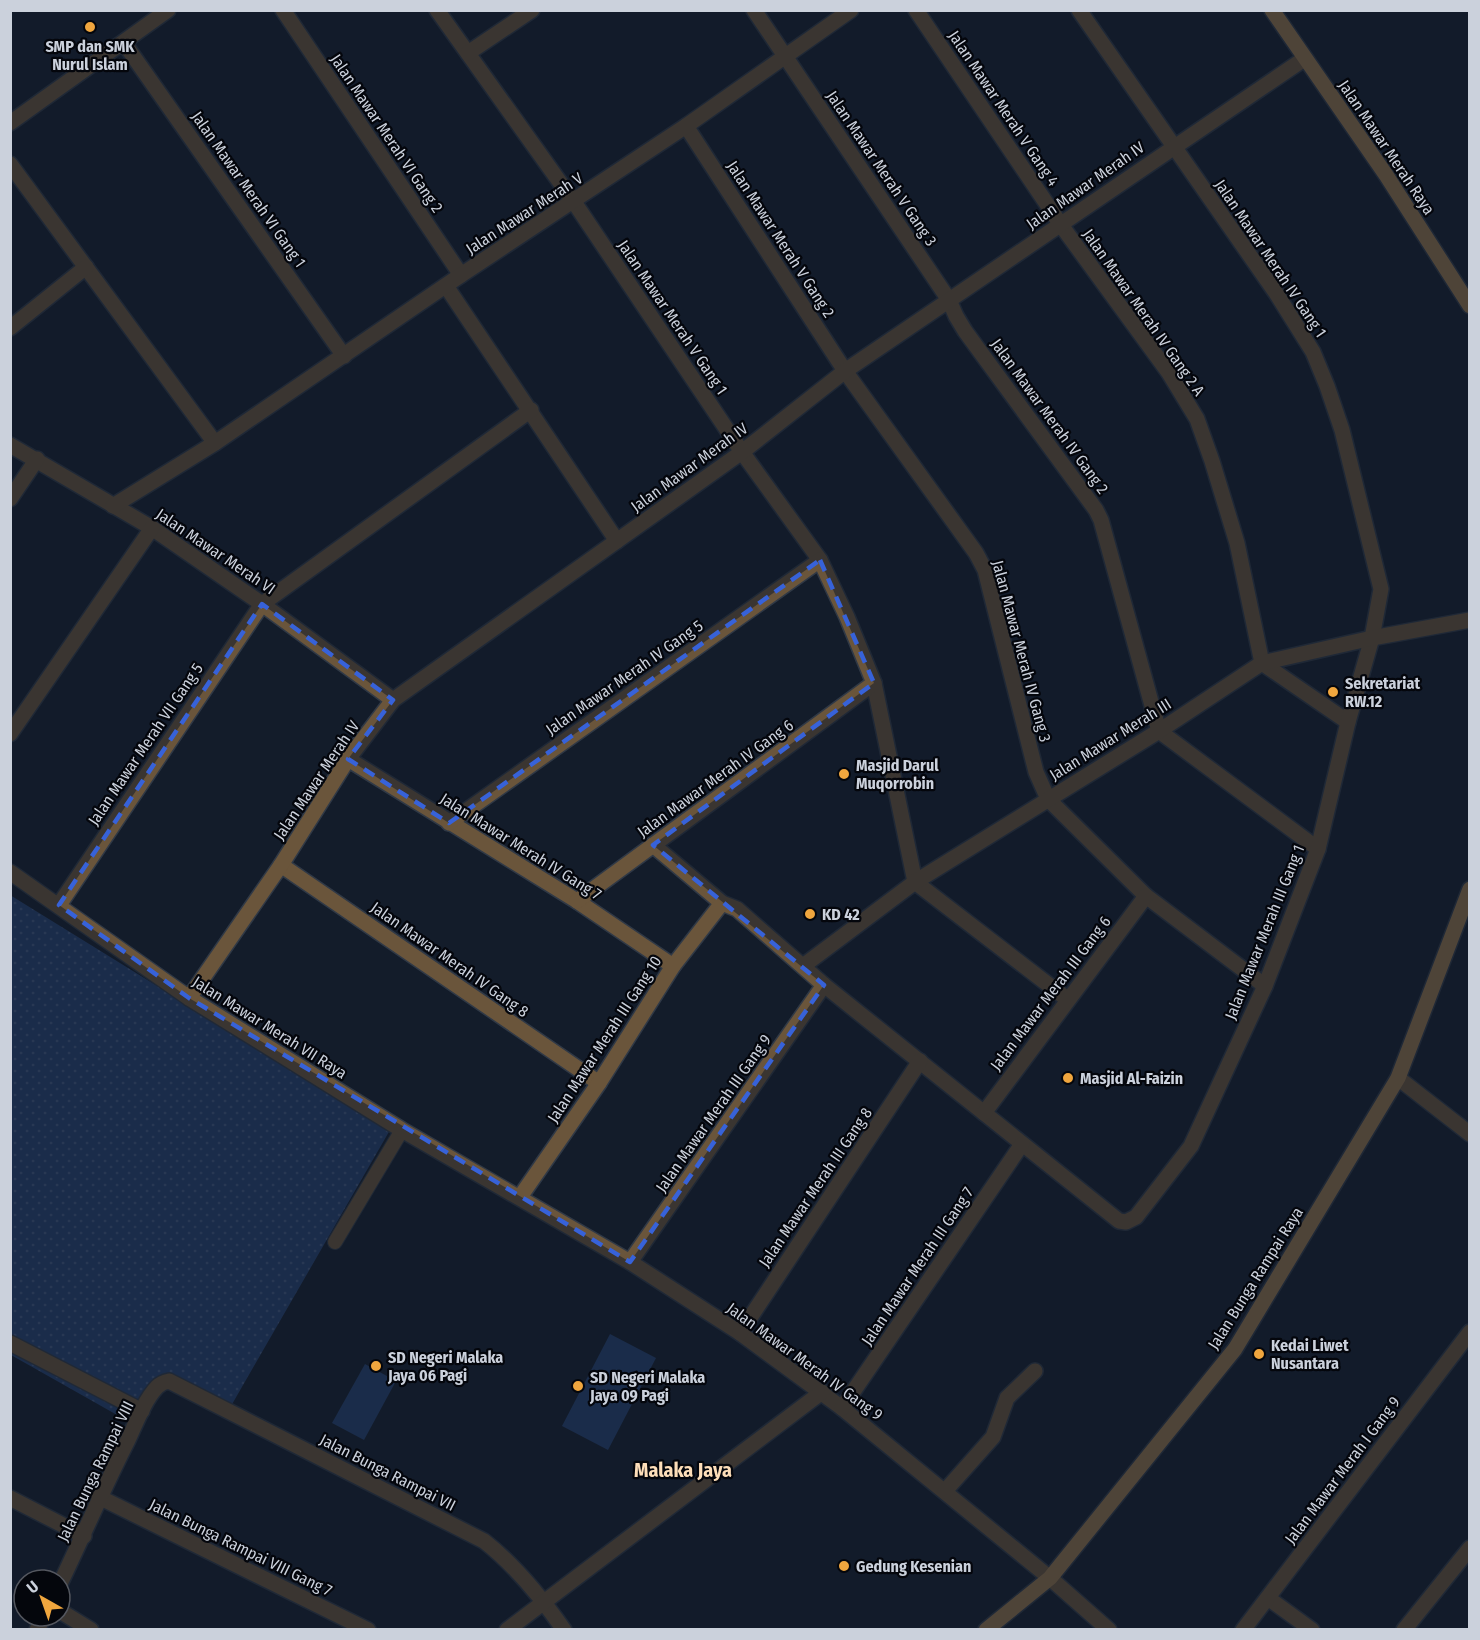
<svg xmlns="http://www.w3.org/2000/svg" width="1480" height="1640" viewBox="0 0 1480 1640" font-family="'Fira Sans Condensed',sans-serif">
	<defs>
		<pattern id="grass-dots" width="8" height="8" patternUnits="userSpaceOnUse" patternTransform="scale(1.5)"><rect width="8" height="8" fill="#254172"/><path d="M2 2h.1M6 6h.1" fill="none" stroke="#435b86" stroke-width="1.8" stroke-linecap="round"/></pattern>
	</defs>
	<rect width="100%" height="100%" fill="#131c2a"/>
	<polygon fill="url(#grass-dots)" points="10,895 390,1130 231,1406 160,1375 133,1424 11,1355"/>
	<g fill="#254172">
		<polygon points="610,1334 656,1358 608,1450 562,1426"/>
		<polygon points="365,1364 396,1381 364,1440 332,1423"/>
	</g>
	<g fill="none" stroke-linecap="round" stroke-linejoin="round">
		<defs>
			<polyline id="lane" points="335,1242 402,1130"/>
			<g id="street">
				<polyline points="283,10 461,275"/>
				<polyline points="437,10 574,202 742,452 820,560 847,617 874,683 915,882 1067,999"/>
				<polyline points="754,10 949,300 956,316 965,331 1096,510 1101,520 1159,731 1318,849"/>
				<polyline points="916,10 1061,225 1169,373 1197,419 1212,461 1237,543 1262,663 1348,722"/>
				<polyline points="124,43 344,356"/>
				<polyline points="468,53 532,10"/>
				<polyline points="10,123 168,10"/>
				<polyline points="686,126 845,371 976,553 985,570 1036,772 1048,799 1146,896 1265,986"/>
				<polyline points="10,164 215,443"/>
				<polyline points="446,286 617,541"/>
				<polyline points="10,328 86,267"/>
				<polyline points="10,445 152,528 262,604 393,700"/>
				<polyline points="10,499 37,459"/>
				<polyline points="113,506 215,443 461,275 686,126 851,10"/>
				<polyline points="10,734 152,528"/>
				<polyline points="348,759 577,901 673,966"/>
				<polyline points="449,823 820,560"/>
				<polyline points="653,845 722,903 737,909 824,985 1119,1221 1126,1222 1136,1217 1191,1146 1265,986 1318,849 1348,722 1372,638 1381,589 1342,430 1327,386 1313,352 1276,293 1079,10"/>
				<polyline points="281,865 599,1083"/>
				<polyline points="10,872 189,998 402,1130 630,1262 740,1333 842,1408 1050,1578 1109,1630"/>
				<polyline points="577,901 874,683"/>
				<polyline points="59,905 262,604 531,410"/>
				<polyline points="803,966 915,882 1159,731 1262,663 1372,638 1470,620"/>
				<polyline points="189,998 281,865 348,759 393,700 742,452 845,371 1304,59"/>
				<polyline points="1398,1078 1470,1134"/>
				<polyline points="984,1113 1146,896"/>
				<polyline points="520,1197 599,1083 673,966 722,903"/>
				<polyline points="630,1262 824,985"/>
				<polyline points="740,1333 920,1061"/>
				<polyline points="10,1343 142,1411"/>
				<polyline points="842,1408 1022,1144"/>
				<polyline points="945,1491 993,1437 1007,1398 1035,1371"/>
				<polyline points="99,1497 368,1630"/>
				<polyline points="10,1498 84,1536"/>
				<path d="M60 1584C83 1536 104 1487 128 1440 136 1423 144 1401 157 1387 161 1383 164 1382 169 1381L484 1541C516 1566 541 1597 564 1630"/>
				<polyline points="1268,1598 1312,1630"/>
				<polyline points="60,1611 91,1630"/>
				<polyline points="37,1630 44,1616"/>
				<polyline points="507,1630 822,1392"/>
				<polyline points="1243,1630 1470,1332"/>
				<polyline points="1404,1630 1470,1548"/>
			</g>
			<g id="secondary">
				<polyline points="1272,10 1386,175 1470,306"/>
				<polyline points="986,1630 1050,1578 1235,1349 1398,1078 1470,889"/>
			</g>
		</defs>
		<use href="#lane" stroke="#303946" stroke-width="16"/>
		<use href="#street" stroke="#303946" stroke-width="18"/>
		<use href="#secondary" stroke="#303946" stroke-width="18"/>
		<use href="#lane" stroke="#6a553b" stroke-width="14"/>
		<use href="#street" stroke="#6a553b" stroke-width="15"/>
		<use href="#secondary" stroke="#98764b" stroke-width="15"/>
	</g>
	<path d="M0 0H1480V1640H0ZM820 560 874 683 653 845 824 985 630 1262 189 998 59 905 262 604 393 700 348 759 449 823Z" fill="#131c2a" fill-opacity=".55" fill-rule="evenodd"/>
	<path fill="none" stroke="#3762d9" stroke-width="4.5" stroke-dasharray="12 8" stroke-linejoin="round" d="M820 560 874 683 653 845 824 985 630 1262 189 998 59 905 262 604 393 700 348 759 449 823Z"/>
	<g fill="#f0a63e" stroke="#04060c" stroke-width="2">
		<circle cx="90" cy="27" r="6"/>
		<circle cx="1333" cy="692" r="6"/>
		<circle cx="844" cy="774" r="6"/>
		<circle cx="810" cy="914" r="6"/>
		<circle cx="1068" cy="1078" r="6"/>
		<circle cx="1259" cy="1354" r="6"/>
		<circle cx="376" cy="1366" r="6"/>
		<circle cx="578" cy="1386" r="6"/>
		<circle cx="844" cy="1566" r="6"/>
	</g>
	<g text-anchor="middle" stroke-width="4.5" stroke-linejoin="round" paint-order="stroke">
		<g font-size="16" font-weight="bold" fill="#cbd1dc" stroke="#04060c" text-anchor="start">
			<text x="90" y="52" text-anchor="middle">SMP dan SMK<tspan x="90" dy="18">Nurul Islam</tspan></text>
			<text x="1345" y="689">Sekretariat<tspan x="1345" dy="18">RW.12</tspan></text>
			<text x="856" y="771">Masjid Darul<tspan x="856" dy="18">Muqorrobin</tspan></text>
			<text x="822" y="920">KD 42</text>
			<text x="1080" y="1084">Masjid Al-Faizin</text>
			<text x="1271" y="1351">Kedai Liwet<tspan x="1271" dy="18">Nusantara</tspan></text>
			<text x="388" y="1363">SD Negeri Malaka<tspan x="388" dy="18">Jaya 06 Pagi</tspan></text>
			<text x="590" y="1383">SD Negeri Malaka<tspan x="590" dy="18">Jaya 09 Pagi</tspan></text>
			<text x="856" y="1572">Gedung Kesenian</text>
		</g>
		<g font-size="16" fill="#cbd1dc" stroke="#04060c">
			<text transform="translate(1004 108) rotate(56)" y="6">Jalan Mawar Merah V Gang 4</text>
			<text transform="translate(387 133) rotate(56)" y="6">Jalan Mawar Merah VI Gang 2</text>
			<text transform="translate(1387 147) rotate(56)" y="6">Jalan Mawar Merah Raya</text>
			<text transform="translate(882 168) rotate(56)" y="6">Jalan Mawar Merah V Gang 3</text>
			<text transform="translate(1085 185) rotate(-35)" y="6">Jalan Mawar Merah IV</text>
			<text transform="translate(249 189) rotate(55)" y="6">Jalan Mawar Merah VI Gang 1</text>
			<text transform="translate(524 213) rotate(-33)" y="6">Jalan Mawar Merah V</text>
			<text transform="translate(781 239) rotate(57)" y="6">Jalan Mawar Merah V Gang 2</text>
			<text transform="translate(1271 258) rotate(56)" y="6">Jalan Mawar Merah IV Gang 1</text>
			<text transform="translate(1144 312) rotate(55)" y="6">Jalan Mawar Merah IV Gang 2 A</text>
			<text transform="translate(673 317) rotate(56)" y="6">Jalan Mawar Merah V Gang 1</text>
			<text transform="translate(1050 416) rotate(54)" y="6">Jalan Mawar Merah IV Gang 2</text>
			<text transform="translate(689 467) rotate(-36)" y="6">Jalan Mawar Merah IV</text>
			<text transform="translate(216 551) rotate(34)" y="6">Jalan Mawar Merah VI</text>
			<text transform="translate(1022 651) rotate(75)" y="6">Jalan Mawar Merah IV Gang 3</text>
			<text transform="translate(624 677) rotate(-35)" y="6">Jalan Mawar Merah IV Gang 5</text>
			<text transform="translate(1110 739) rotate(-32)" y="6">Jalan Mawar Merah III</text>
			<text transform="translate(145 744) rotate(-56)" y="6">Jalan Mawar Merah VII Gang 5</text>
			<text transform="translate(715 778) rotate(-36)" y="6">Jalan Mawar Merah IV Gang 6</text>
			<text transform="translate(316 780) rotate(-56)" y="6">Jalan Mawar Merah IV</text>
			<text transform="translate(521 846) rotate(32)" y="6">Jalan Mawar Merah IV Gang 7</text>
			<text transform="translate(1264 932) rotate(-68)" y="6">Jalan Mawar Merah III Gang 1</text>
			<text transform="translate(450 959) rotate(35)" y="6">Jalan Mawar Merah IV Gang 8</text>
			<text transform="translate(1050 993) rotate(-53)" y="6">Jalan Mawar Merah III Gang 6</text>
			<text transform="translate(270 1027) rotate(32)" y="6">Jalan Mawar Merah VII Raya</text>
			<text transform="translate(604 1039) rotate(-57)" y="6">Jalan Mawar Merah III Gang 10</text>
			<text transform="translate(713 1113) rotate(-55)" y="6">Jalan Mawar Merah III Gang 9</text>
			<text transform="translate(815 1187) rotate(-56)" y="6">Jalan Mawar Merah III Gang 8</text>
			<text transform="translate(917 1266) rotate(-56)" y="6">Jalan Mawar Merah III Gang 7</text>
			<text transform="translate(1255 1278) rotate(-58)" y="6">Jalan Bunga Rampai Raya</text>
			<text transform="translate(805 1361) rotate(36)" y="6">Jalan Mawar Merah IV Gang 9</text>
			<text transform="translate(1342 1470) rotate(-53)" y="6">Jalan Mawar Merah I Gang 9</text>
			<text transform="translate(95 1471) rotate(-64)" y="6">Jalan Bunga Rampai VIII</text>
			<text transform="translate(388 1472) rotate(27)" y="6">Jalan Bunga Rampai VII</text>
			<text transform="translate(241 1547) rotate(26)" y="6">Jalan Bunga Rampai VIII Gang 7</text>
		</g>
		<g font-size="20" font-weight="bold" fill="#fddeb9" stroke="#04060c">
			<text x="683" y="1477">Malaka Jaya</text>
		</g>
	</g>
	<rect width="1480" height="1640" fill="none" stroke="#cbd1dc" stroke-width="24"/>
	<g transform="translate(42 1598) rotate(320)"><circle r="28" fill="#04060c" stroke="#54575f" stroke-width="1.5"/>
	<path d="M0-4.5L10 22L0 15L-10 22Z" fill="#f0a63e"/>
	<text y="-9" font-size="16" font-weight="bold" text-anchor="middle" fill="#cbd1dc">U</text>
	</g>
</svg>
